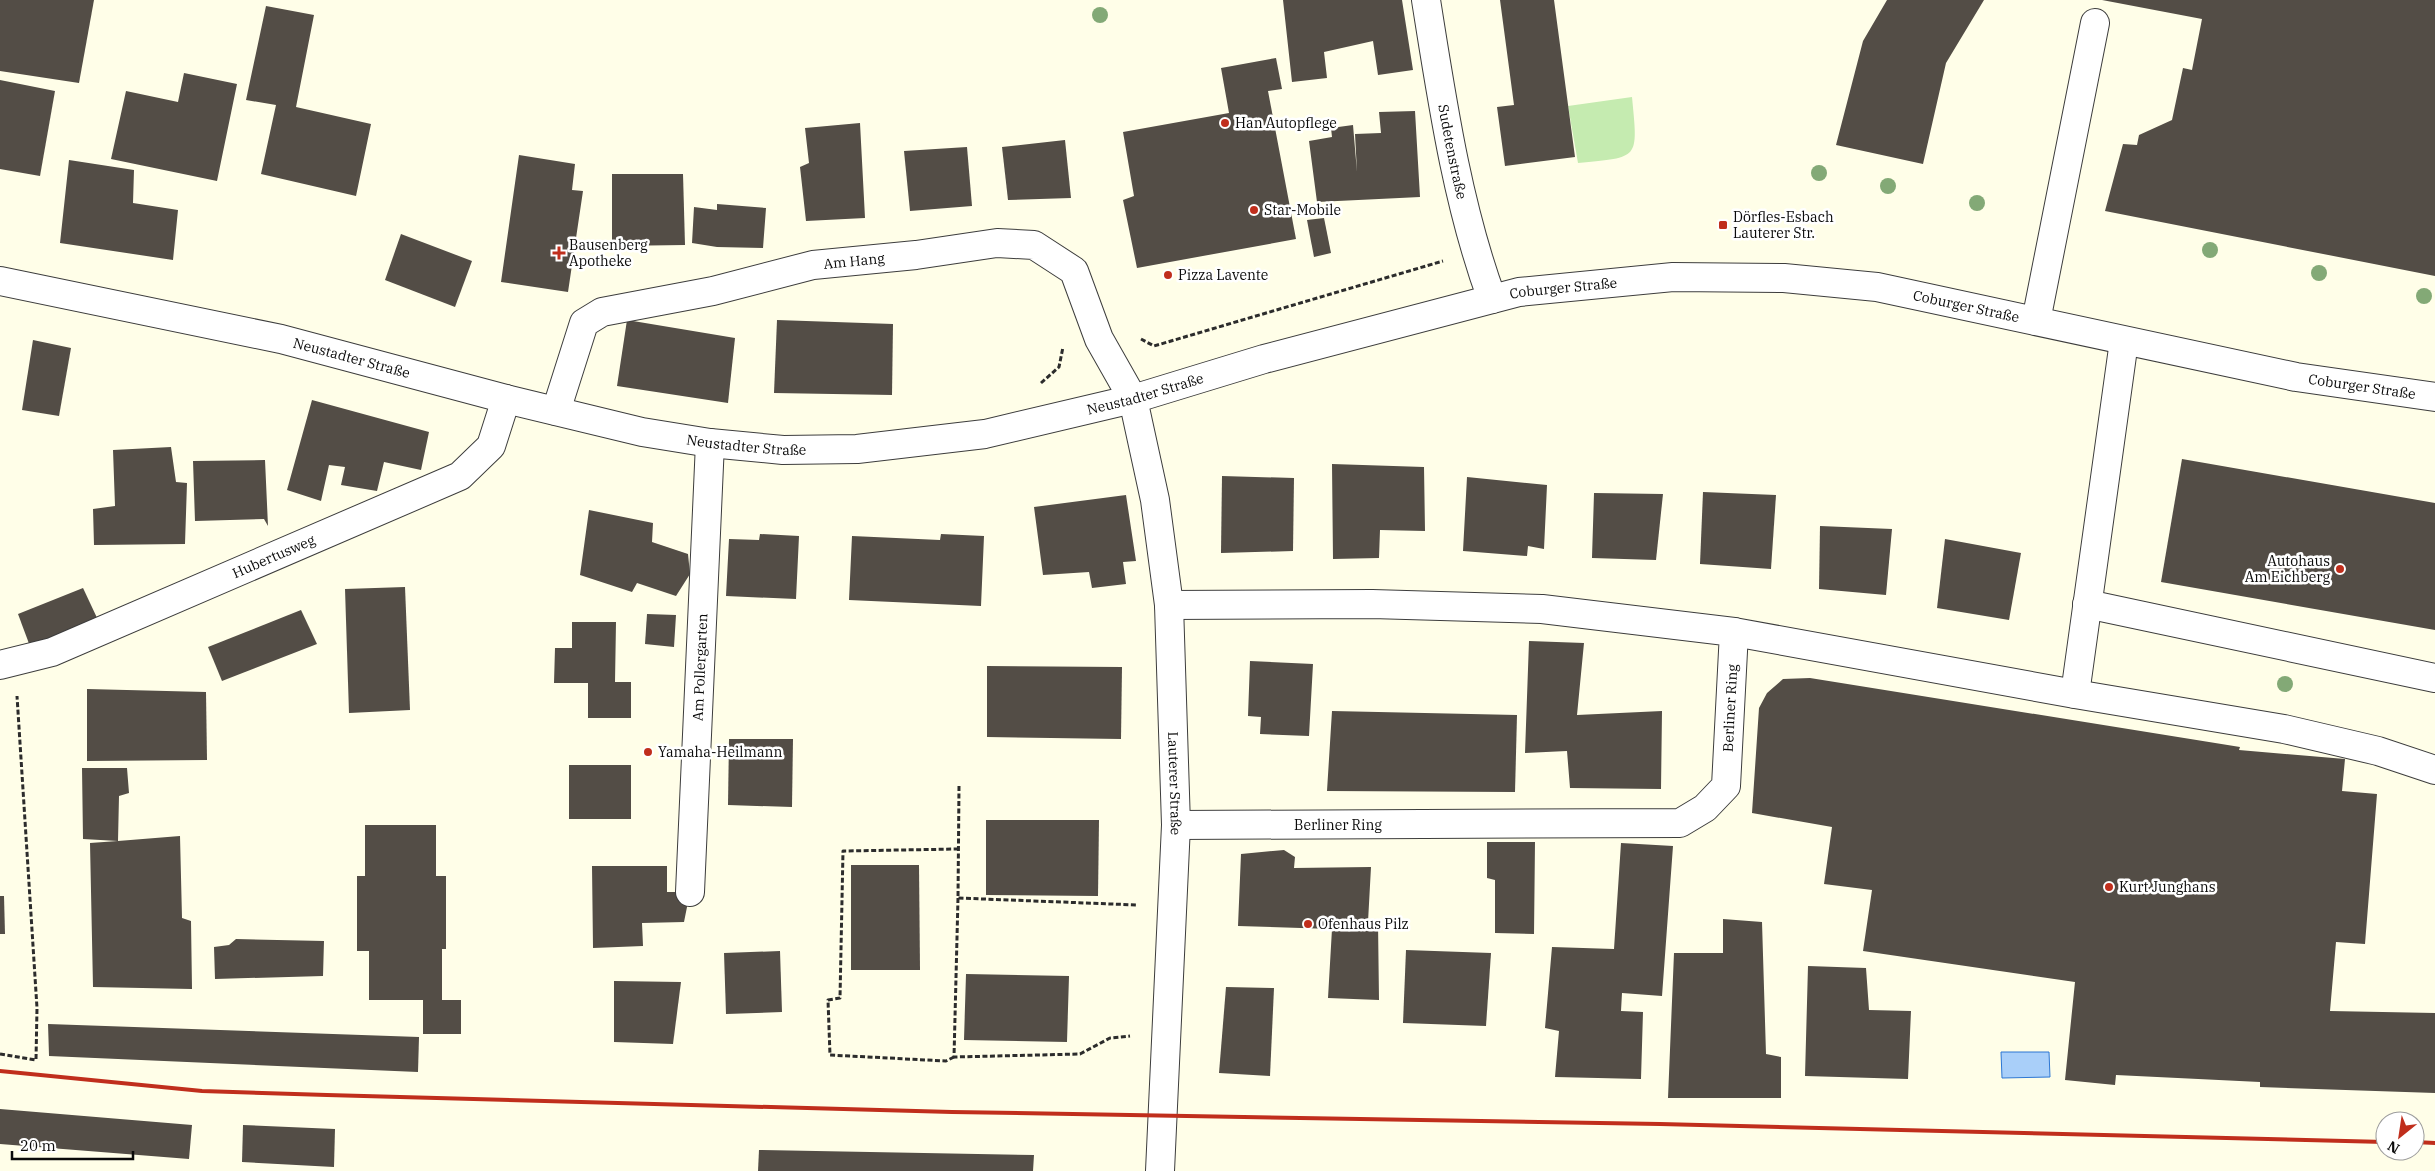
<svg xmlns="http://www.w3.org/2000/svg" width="2435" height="1171" viewBox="0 0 2435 1171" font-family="'IBM Plex Serif',serif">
	<rect width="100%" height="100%" fill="#fffee8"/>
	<path fill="#c5ebb0" d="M1632 97C1638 160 1640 157 1578 163L1568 106Z"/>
	<polygon fill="#a9cff9" stroke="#2d77d4" points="2001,1052 2049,1052 2050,1077 2002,1078"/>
	<g fill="#534d46">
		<polygon points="0,0 94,0 79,83 0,71"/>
		<polygon points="1283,0 1402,0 1413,70 1378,75 1373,41 1324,52 1327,78 1292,82"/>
		<polygon points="1500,0 1554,0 1575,157 1505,166 1497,107 1514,105"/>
		<polygon points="1887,0 1984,0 1946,63 1923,164 1836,145 1863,41"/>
		<polygon points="2102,0 2435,0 2435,276 2105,211 2123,144 2137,145 2139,135 2172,120 2183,68 2192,70 2202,19"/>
		<polygon points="266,6 314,15 296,107 371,124 356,196 261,174 276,105 246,100"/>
		<polygon points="1276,58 1282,89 1268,91 1296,239 1137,268 1123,200 1134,196 1123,132 1229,113 1221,68"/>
		<polygon points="184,73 237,84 217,181 111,159 126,91 178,102"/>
		<polygon points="0,80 55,91 40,176 0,169"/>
		<polygon points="1415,111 1420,197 1317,202 1309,141 1332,137 1331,128 1353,125 1357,172 1355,134 1381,133 1379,112"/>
		<polygon points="860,123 865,218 806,221 800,167 809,163 805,128"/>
		<polygon points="1065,140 1071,198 1008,200 1002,147"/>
		<polygon points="967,147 972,206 910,211 904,151"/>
		<polygon points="519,155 575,164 572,190 583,191 568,292 501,282"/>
		<polygon points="69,160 134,170 133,203 178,210 173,260 60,243"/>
		<polygon points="612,174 683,174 685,245 612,246"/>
		<polygon points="717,204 766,208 763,248 717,247 692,243 694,207 717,210"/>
		<polygon points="1324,218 1331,253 1314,257 1307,220"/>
		<polygon points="401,234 472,261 455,307 385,280"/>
		<polygon points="627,320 735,338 728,403 617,386"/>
		<polygon points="777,320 893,324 892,395 774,393"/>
		<polygon points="33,340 71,348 59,416 22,410"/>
		<polygon points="312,400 429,432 421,470 384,462 377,491 341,485 345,467 329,465 321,501 287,490"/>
		<polygon points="171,447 176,482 187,483 185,544 94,545 93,509 115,506 113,450"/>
		<polygon points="2182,459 2435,503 2435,630 2161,582"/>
		<polygon points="265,460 268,526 264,519 195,521 193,461"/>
		<polygon points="1332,464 1424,467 1425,531 1380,530 1379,558 1333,559"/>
		<polygon points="1222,476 1294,478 1293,551 1221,553"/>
		<polygon points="1467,477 1547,485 1544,549 1528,546 1527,556 1463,551"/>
		<polygon points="1703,492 1776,495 1771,569 1700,564"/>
		<polygon points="1594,493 1663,494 1656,560 1592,558"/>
		<polygon points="1126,495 1136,561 1123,562 1126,584 1092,588 1089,572 1043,575 1034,507"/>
		<polygon points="589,510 653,523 652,542 688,554 690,574 676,596 637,583 632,592 580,575"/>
		<polygon points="1820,526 1892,529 1886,595 1819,589"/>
		<polygon points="760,534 799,536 796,599 726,596 729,539 759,540"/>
		<polygon points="941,534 984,536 981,606 849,600 852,536 940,540"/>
		<polygon points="1945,539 2021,553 2009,620 1937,608"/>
		<polygon points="405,587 410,710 349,713 345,589"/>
		<polygon points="83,588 98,620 31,649 18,614"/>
		<polygon points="301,610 317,644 222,681 208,647"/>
		<polygon points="647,614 676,615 674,647 645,644"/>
		<polygon points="572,622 616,622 615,682 631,682 631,718 588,718 588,683 554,683 555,648 572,648"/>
		<polygon points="1529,641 1584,643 1577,715 1662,711 1661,789 1570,788 1567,751 1525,753"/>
		<polygon points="1250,661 1313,664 1309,736 1260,734 1261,717 1248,716"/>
		<polygon points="987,666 1122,667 1121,739 987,737"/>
		<polygon points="1810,678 2240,747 2239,750 2345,759 2342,791 2377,794 2365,944 2336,942 2330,1011 2435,1013 2435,1093 2260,1087 2260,1082 2116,1075 2115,1085 2065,1080 2075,982 1863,951 1872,890 1824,884 1832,827 1752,813 1759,708 1767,693 1783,679"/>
		<polygon points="87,689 206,692 207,760 87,761"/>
		<polygon points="1332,711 1517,715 1515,792 1327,791"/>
		<polygon points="729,739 793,739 792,807 728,805"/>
		<rect x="569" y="765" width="62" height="54"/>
		<polygon points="82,768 127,768 129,793 119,796 118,841 180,836 182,918 191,921 192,989 93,987 90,843 118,841 83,839"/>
		<polygon points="986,820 1099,820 1098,896 986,895"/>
		<polygon points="365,825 436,825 436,876 446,876 446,949 442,949 442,1000 461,1000 461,1034 423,1034 423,1000 369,1000 369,951 357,951 357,876 365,876"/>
		<polygon points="1487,842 1535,842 1534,934 1495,933 1495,880 1487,878"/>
		<polygon points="1621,843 1673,846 1662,996 1622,993 1621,1011 1643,1012 1641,1079 1555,1077 1559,1031 1545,1028 1552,947 1614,949"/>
		<polygon points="1284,850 1295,857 1294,868 1371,867 1368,922 1378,922 1379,1000 1328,998 1332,929 1238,926 1241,854"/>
		<polygon points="851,865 919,865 920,970 851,970"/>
		<polygon points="592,866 667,866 667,892 690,892 684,922 642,923 643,946 593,948"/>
		<polygon points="0,896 4,896 5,934 0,934"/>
		<polygon points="1723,919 1762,922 1766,1054 1781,1057 1781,1098 1668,1098 1674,953 1723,953"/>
		<polygon points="236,939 324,941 323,976 215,979 214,947 229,945"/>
		<polygon points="1406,950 1491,953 1486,1026 1403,1023"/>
		<polygon points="780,951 782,1012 726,1014 724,953"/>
		<polygon points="1808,966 1866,968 1869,1010 1911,1011 1908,1079 1805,1076"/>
		<polygon points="966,974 1069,976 1067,1042 964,1040"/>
		<polygon points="614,981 681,982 673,1044 614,1042"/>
		<polygon points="1226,987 1274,988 1270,1076 1219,1073"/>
		<polygon points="48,1024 419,1037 418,1072 49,1056"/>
		<polygon points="0,1109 192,1125 189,1159 0,1144"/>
		<polygon points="243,1125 335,1129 334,1167 242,1162"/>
		<polygon points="759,1150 1034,1155 1033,1171 758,1171"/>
	</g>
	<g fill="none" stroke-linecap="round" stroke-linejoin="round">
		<defs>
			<g id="minor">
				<path id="s1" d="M1426 0C1442 100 1457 204 1492 299"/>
				<path id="s2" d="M0 281 281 339 506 399 642 432 710 443 783 450 857 449 985 434 1133 399 1264 359 1519 292 1673 277 1784 278 1877 287 2296 377 2435 397"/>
				<polyline points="2036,321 2095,23"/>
				<path id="s3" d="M556 411 584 323 602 312 713 291 813 265 916 255 997 243 1034 245 1074 271 1099 339 1133 399 1155 500 1169 605 1176 825 1160 1171"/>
				<polyline points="2087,604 2435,678"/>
				<polyline points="1169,605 1372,604 1542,609 1734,632 1726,786 1705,808 1680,823 1176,825"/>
				<polyline points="1734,632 2075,694 2284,729 2378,751 2435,770"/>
				<path id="s4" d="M0 665 52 652 460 476 491 446 506 399"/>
				<polyline points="2075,694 2124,341"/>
				<path id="s5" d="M690 892 710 443"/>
			</g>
		</defs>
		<use href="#minor" stroke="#3d3d3d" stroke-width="30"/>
		<g stroke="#2c2c2c" stroke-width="3" stroke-dasharray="5 2.5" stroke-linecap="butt">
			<polyline points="1141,339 1154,346 1443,261"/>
			<polyline points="1041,383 1059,367 1063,347"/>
			<polyline points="959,786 958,898 1137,905"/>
			<polyline points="958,898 954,1057 1080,1054 1110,1038 1130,1036"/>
			<polyline points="0,1054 36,1060 37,1008 17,696"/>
			<polyline points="954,1057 946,1061 830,1055 828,1000 840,998 843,851 958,849"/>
		</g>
		<use href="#minor" stroke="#fff" stroke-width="28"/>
		<g stroke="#c02e1c" stroke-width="4">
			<polyline points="0,1071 202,1091 327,1095 952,1112 1660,1124 2385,1142"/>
			<polyline points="2415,1142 2435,1143"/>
		</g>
	</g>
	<g fill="#83a976">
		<circle cx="1100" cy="15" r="8"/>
		<circle cx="1819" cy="173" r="8"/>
		<circle cx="1888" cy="186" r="8"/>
		<circle cx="1977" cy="203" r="8"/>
		<circle cx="2210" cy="250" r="8"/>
		<circle cx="2319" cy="273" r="8"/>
		<circle cx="2424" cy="296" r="8"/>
		<circle cx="2285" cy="684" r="8"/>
	</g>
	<g fill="#c02e1c" stroke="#fff" stroke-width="2">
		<circle cx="1225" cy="123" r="5"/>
		<circle cx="1254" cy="210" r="5"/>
		<rect x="1718" y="220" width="10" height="10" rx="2.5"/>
		<path d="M556.5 245.5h5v5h5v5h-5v5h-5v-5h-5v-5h5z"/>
		<circle cx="1168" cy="275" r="5"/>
		<circle cx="2340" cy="569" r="5"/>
		<circle cx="648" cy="752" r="5"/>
		<circle cx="2109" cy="887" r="5"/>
		<circle cx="1308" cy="924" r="5"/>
	</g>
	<g text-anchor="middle" stroke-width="5" stroke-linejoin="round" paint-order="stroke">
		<g font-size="14" fill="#0a0a0a" stroke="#fff" text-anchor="start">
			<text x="1235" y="128">Han Autopflege</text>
			<text x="1264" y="215">Star-Mobile</text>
			<text x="1733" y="222">Dörfles-Esbach<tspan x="1733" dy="16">Lauterer Str.</tspan></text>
			<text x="569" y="250">Bausenberg<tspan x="569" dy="16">Apotheke</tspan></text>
			<text x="1178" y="280">Pizza Lavente</text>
			<text x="2330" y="566" text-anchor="end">Autohaus<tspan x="2330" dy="16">Am Eichberg</tspan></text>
			<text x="658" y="757">Yamaha-Heilmann</text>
			<text x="2119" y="892">Kurt Junghans</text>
			<text x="1318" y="929">Ofenhaus Pilz</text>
		</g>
		<g font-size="14" fill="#0a0a0a" stroke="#fff">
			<text dy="5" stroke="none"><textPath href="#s1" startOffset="154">Sudetenstraße</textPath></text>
			<text dy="5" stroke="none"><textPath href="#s3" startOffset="371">Am Hang</textPath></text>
			<text dy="5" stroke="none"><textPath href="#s2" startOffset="1602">Coburger Straße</textPath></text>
			<text dy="5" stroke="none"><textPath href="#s2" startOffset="2008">Coburger Straße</textPath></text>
			<text dy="5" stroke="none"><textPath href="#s2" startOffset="360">Neustadter Straße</textPath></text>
			<text dy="5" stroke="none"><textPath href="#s2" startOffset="2412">Coburger Straße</textPath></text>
			<text dy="5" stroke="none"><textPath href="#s2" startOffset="1170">Neustadter Straße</textPath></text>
			<text dy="5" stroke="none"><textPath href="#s2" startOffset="765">Neustadter Straße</textPath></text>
			<text dy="5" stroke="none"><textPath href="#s4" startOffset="295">Hubertusweg</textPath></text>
			<text dy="5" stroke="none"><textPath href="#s5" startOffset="225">Am Pollergarten</textPath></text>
			<text transform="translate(1730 708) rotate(-87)" y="5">Berliner Ring</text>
			<text dy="5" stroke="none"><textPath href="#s3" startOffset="1129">Lauterer Straße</textPath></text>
			<text x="1338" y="830">Berliner Ring</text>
		</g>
	</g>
	<g transform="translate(2400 1136) rotate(210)"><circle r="24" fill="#ffffff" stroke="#9d9d9d"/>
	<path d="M0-4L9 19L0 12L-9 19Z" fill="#c02e1c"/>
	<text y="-8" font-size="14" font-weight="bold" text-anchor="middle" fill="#0a0a0a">N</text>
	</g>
	<path d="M12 1151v8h121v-8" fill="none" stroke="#0a0a0a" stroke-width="2.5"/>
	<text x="20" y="1151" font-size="15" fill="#0a0a0a" stroke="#ffffff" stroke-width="4" paint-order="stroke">20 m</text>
</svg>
